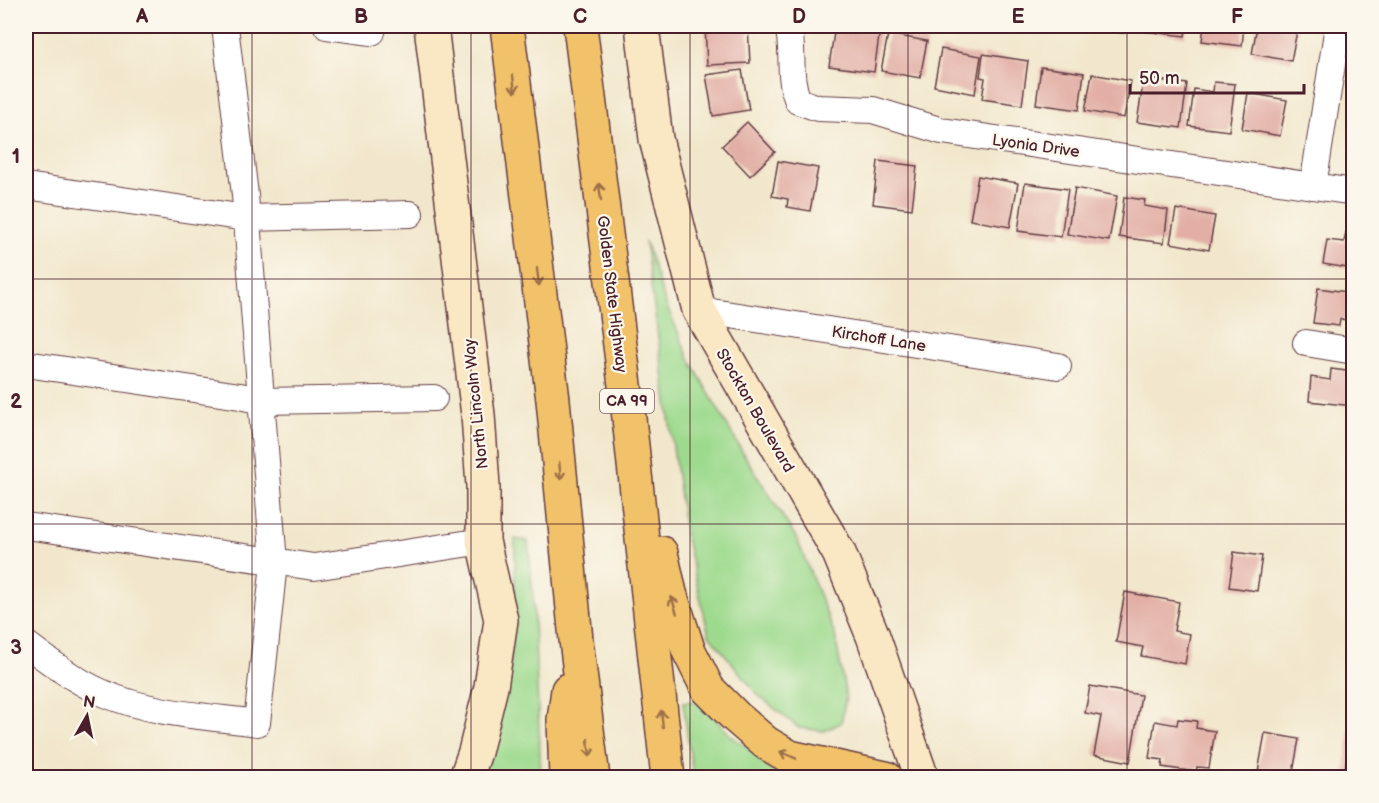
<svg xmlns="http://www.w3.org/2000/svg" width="1379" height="803" viewBox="0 0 1379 803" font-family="'Balsamiq Sans',sans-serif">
	<rect width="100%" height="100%" fill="#fbf7ec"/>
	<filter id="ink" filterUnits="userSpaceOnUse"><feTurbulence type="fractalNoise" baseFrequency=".0167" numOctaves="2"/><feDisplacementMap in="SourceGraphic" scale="12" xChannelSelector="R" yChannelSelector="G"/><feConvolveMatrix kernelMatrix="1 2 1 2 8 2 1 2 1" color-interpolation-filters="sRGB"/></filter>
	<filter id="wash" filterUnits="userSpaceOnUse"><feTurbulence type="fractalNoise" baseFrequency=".008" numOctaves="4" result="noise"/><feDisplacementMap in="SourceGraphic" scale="24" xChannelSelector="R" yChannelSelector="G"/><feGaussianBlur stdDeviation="1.35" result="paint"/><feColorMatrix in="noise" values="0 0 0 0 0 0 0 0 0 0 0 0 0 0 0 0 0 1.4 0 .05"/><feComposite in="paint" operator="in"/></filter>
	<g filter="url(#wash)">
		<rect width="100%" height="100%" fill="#f2e7cc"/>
		<g fill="#9eda8e" stroke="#747c5c" stroke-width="1.5">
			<polygon points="645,241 665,302 689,358 743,453 797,539 835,635 846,697 841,723 824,731 799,728 759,696 709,635 685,534"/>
			<polygon points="515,539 528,541 533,596 541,777 482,778 510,669 515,604"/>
			<polygon points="700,701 730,735 774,766 806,777 693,777 683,702"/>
		</g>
		<g id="blocks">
			<g fill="#e2aea5">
				<polygon points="705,26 748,26 750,63 707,65"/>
				<polygon points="835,26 859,26 880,29 874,72 829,66"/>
				<polygon points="1081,26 1123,26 1123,33 1081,28"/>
				<polygon points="1137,26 1187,26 1185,36 1136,30"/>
				<polygon points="1204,26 1244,26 1242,46 1202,41"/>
				<polygon points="1257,26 1298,26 1291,61 1252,54"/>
				<polygon points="888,34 927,41 920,78 881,71"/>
				<polygon points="941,49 981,56 975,94 934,86"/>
				<polygon points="983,54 1028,61 1022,105 982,99 985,78 980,77"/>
				<polygon points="1041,67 1084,73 1079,110 1036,104"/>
				<polygon points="742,70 749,110 713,116 706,75"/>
				<polygon points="1092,74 1131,81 1124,118 1085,111"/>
				<polygon points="1144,78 1187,84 1181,128 1137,122"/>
				<polygon points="1214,82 1235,84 1229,131 1189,126 1194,89 1213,92"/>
				<polygon points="1248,93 1287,100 1280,136 1242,129"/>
				<polygon points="747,122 775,152 750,176 722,146"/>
				<polygon points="778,161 818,168 810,211 787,207 788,199 772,196"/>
				<polygon points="878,161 917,166 912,209 873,204"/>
				<polygon points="978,176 1018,183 1010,227 970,220"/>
				<polygon points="1025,183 1068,189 1061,237 1018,231"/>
				<polygon points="1075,188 1117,196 1109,241 1067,234"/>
				<polygon points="1124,197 1145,200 1144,206 1168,210 1164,243 1119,237"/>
				<polygon points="1176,209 1215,216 1209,250 1170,243"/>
				<polygon points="1346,232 1354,233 1354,269 1323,264 1327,240 1344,242"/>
				<polygon points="1318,288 1354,293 1354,321 1340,319 1339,326 1313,323"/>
				<polygon points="1331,369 1354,372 1353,406 1309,401 1311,377 1330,380"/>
				<polygon points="1234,552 1262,556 1257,591 1229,587"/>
				<polygon points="1125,592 1179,602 1174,631 1190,634 1185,664 1141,656 1143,647 1116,642"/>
				<polygon points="1090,686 1141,695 1130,762 1094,755 1101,716 1085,713"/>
				<polygon points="1178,719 1197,721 1196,728 1215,731 1209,768 1197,767 1196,772 1162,767 1163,760 1149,758 1155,721 1177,725"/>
				<polygon points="1351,722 1354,722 1354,778 1344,778"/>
				<polygon points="1265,733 1299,739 1292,778 1257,778"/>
			</g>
		</g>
	</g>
	<g filter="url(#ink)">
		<use href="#blocks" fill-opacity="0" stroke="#633d43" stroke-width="1.5"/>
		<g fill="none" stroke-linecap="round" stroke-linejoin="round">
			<defs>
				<g id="street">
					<polyline points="327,26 372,32"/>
					<path d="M788 26C795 53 787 74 798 101L818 108 873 110 942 131 1354 192"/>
					<polyline points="26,186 246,218 410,214"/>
					<polyline points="1313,186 1338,26"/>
					<polyline points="699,310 1058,366"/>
					<polyline points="1306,343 1354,351"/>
					<polyline points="26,364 240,396 262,401 434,398"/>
					<polyline points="26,526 314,567 483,541"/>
					<path d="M26 644C50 662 75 681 103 693 151 714 206 716 257 723L274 563 245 195 225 26"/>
				</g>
				<g id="secondary">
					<polyline points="431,26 478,415 483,486 483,541 501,620 491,687 475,752 466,778"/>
					<polyline points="642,26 656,139 699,310 839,553 873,636 922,778"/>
				</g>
				<g id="highway">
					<polyline points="507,26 553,400 576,640 593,778"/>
					<polyline points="580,26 628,409 668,778"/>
					<polyline points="661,553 670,593 688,649 708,689 736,717 766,743 790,757 886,778"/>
					<polyline points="566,778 564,720 568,690"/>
				</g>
			</defs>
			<use href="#street" stroke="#633d43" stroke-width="28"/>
			<use href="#secondary" stroke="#633d43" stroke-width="36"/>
			<use href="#highway" stroke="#633d43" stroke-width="36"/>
			<use href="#street" stroke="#fff" stroke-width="26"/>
			<use href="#secondary" stroke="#fae7c3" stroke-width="33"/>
			<use href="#highway" stroke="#f2c26a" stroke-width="33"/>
		</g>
		<defs><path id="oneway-shaft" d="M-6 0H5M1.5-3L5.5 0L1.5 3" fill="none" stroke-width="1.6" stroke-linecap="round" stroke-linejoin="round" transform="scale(1.5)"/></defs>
		<g stroke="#9e704a">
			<use href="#oneway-shaft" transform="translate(514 84) rotate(83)"/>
			<use href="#oneway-shaft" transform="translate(600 192) rotate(-97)"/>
			<use href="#oneway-shaft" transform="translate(538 277) rotate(83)"/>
			<use href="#oneway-shaft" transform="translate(560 471) rotate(85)"/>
			<use href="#oneway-shaft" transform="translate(674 605) rotate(-108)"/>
			<use href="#oneway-shaft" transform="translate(662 719) rotate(-96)"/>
			<use href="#oneway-shaft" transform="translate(589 748) rotate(83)"/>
			<use href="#oneway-shaft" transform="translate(788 755) rotate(-156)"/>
		</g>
	</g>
	<path fill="none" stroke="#4a1f2b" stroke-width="1.5" stroke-opacity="0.55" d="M252 26V778M471 26V778M690 26V778M908 26V778M1127 26V778M26 279H1354M26 524H1354"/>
	<g text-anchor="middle" stroke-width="4.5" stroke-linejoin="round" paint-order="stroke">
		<rect fill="#fbf7ec" stroke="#7f6065" stroke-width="1.5" x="600" y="389" width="54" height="24" rx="4.5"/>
		<g font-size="15" font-weight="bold" fill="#4a1f2b">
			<text x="627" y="406">CA 99</text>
		</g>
		<g font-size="16" fill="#4a1f2b" stroke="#fbf7ec">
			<text transform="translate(1036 145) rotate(8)" y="6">Lyonia Drive</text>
			<text transform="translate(613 294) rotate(83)" y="6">Golden State Highway</text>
			<text transform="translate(879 338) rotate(9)" y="6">Kirchoff Lane</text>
			<text transform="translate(475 404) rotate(-96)" y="6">North Lincoln Way</text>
			<text transform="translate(756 410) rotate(60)" y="6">Stockton Boulevard</text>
		</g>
	</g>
	<rect width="1379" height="803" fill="none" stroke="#fbf7ec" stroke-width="66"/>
	<g transform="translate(87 716) rotate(9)" stroke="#fbf7ec" stroke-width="4.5" paint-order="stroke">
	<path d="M0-4.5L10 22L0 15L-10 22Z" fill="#4a1f2b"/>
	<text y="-9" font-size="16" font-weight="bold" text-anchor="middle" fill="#4a1f2b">N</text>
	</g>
	<path d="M1130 84v9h174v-9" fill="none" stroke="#4a1f2b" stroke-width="3"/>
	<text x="1139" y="84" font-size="18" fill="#4a1f2b" stroke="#fbf7ec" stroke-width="4.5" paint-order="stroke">50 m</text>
	<rect x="33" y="33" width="1313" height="737" fill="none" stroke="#4a1f2b" stroke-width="2"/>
	<g font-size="20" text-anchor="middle" font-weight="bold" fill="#4a1f2b">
		<text x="142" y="23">A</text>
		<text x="361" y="23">B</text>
		<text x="580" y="23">C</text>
		<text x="799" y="23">D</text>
		<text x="1018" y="23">E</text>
		<text x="1237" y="23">F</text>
		<text x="16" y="163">1</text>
		<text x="16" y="408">2</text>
		<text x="16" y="654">3</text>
	</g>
</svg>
